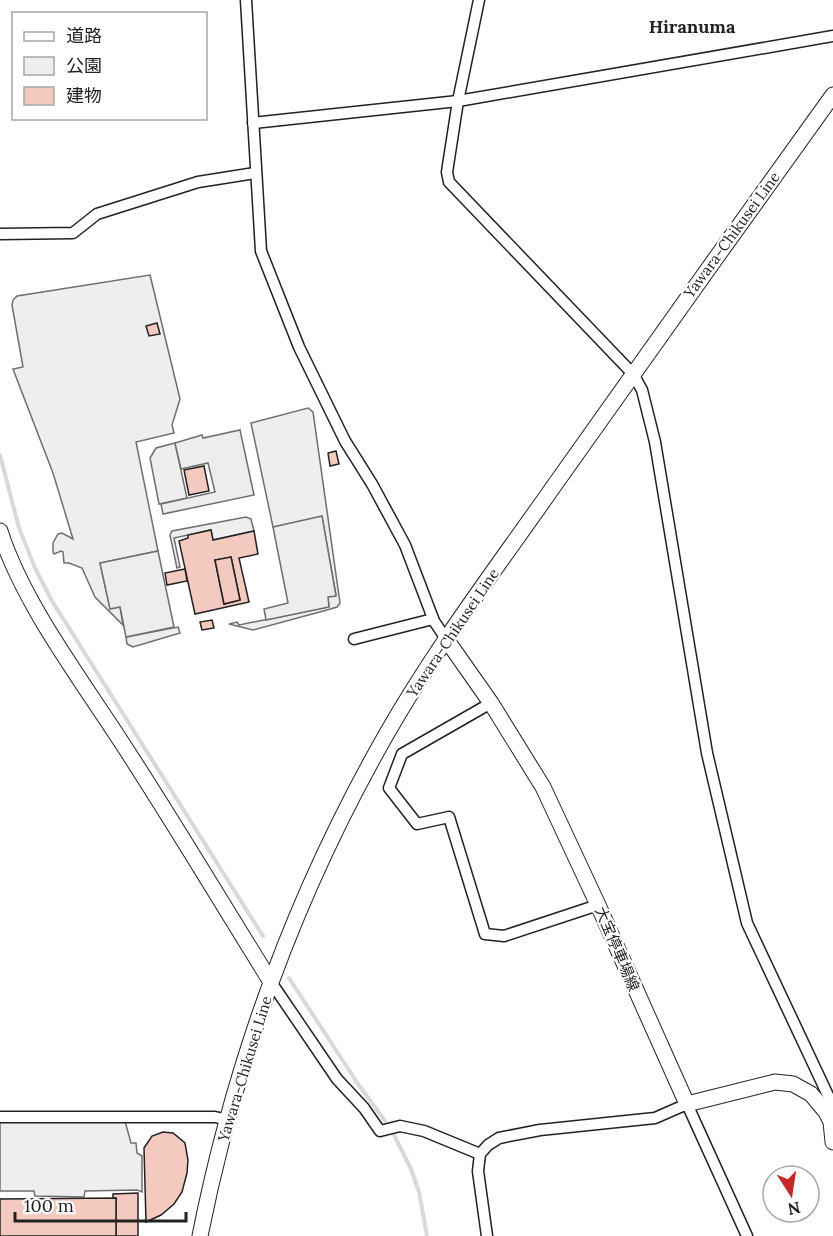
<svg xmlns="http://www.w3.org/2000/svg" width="833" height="1236" viewBox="0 0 833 1236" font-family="Lora,'Noto Sans JP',serif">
	<rect width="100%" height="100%" fill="#fff"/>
	<g fill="#eee" stroke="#6f6f6f" stroke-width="1.5">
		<polygon points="150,275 180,399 172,425 174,433 136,442 158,551 100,563 110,608 120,607 123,625 95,597 82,568 69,563 64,563 63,552 61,551 54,554 53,552 53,543 58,534 62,533 73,539 53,473 13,369 23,367 12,305 13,300 17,296"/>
		<polygon points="308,408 313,412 340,603 337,607 327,610 253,630 229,624 237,622 239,625 329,607 328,597 336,595 322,517 273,527 251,423"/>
		<polygon points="175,443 187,498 159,504 150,458 156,448"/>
		<polygon points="246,517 251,519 254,531 213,540 211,530 174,538 180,567 177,568 170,535 172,531"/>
		<polygon points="178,627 180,633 133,647 127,644 126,637"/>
		<polygon points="0,1121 125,1121 131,1143 136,1143 137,1153 142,1156 142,1192 137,1190 85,1191 84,1197 35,1196 34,1191 0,1191"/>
	</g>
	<g fill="#ededed" stroke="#6f6f6f" stroke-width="1.5">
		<polygon points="240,430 254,495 163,514 161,504 215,492 208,463 181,469 175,443 202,435 203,438"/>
		<polygon points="322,516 336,596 328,597 329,607 266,620 264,609 288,603 273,527"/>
		<polygon points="158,551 174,627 126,637 120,607 110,609 100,563"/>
	</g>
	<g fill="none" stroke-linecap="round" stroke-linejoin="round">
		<g stroke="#d9d9d9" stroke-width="4">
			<polyline points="0,455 19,528 35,568 52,601 263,936"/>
			<polyline points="289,978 358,1084 385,1121"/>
			<polyline points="394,1135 411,1169 419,1192 427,1236"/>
		</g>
	</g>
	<g fill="#f3c9c0" stroke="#222" stroke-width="1.5" fill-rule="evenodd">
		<polygon points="157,323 160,334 149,336 146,326"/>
		<polygon points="336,451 339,464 330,466 328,453"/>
		<polygon points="204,466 209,491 189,495 184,470"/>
		<path d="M211 530 213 540 254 531 258 554 239 558 249 602 195 614 179 541 188 538V535ZM231 557 240 600 224 604 215 560Z"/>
		<polygon points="231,557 240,600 224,604 215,560"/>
		<polygon points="185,569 187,581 167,585 165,573"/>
		<polygon points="212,620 214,628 202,630 200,622"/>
		<polygon points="163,1132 173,1133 185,1143 188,1160 187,1173 182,1192 174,1204 161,1215 146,1222 144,1148 152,1136"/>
		<polygon points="138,1193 138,1236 116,1236 116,1198 113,1198 113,1194"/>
		<polygon points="116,1198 116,1236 0,1236 0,1199"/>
	</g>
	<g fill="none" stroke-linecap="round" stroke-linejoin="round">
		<defs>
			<g id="street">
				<polyline points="246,0 261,251 299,347 345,441 372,484 405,545 434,621 446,639"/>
				<polyline points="479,0 458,101 447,172 449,182 633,374 642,390 655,442 707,753 747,923 833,1106"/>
				<polyline points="253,123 458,101 833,36"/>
				<polyline points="0,234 73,233 97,214 198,182 255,173"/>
				<polyline points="354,639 433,619"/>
				<polyline points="491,703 402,754 389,788 417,824 449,817 485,934 504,936 598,905"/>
				<polyline points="271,982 337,1079 364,1108 380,1131 400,1126 424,1131 480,1154"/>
				<polyline points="0,1117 215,1117 228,1120"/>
				<polyline points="487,1236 478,1171 480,1154 488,1145 499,1138 540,1130 655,1118 687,1104 747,1236"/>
			</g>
			<g id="secondary">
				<path d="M0 531C23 603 80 678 122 743 173 821 221 902 271 982"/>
				<polyline points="446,639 491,703 543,787 598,905 687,1104 775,1082 793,1084 811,1094 826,1112 831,1122 833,1142"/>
				<path d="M200 1236C235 1060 297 891 386 735 436 647 498 566 556 483 648 353 740 224 833 95"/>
			</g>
		</defs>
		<use href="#street" stroke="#222" stroke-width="13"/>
		<use href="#secondary" stroke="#222" stroke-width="17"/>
		<use href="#street" stroke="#fff" stroke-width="10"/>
		<use href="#secondary" stroke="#fff" stroke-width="15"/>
	</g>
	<g text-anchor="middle" stroke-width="4.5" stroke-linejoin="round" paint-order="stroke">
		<g font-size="15" fill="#222" stroke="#fff">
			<text transform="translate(732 235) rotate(-54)" y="5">Yawara-Chikusei Line</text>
			<text transform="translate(453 633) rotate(-56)" y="5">Yawara-Chikusei Line</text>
			<text transform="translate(617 949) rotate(67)" y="5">大宝停車場線</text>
			<text transform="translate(245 1069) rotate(-73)" y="5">Yawara-Chikusei Line</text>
		</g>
		<g font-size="18" font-weight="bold" fill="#222" stroke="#fff">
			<text x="692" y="33">Hiranuma</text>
		</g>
	</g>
	<rect x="12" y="12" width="195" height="108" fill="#ffffff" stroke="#a7a7a7" stroke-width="1.5"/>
	<rect x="24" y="32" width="30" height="9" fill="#ffffff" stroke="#a7a7a7" stroke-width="1.5"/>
	<text x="66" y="42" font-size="18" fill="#222222">道路</text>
	<rect x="24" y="57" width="30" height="18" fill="#eeeeee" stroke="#a7a7a7" stroke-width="1.5"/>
	<text x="66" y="72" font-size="18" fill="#222222">公園</text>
	<rect x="24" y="87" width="30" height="18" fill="#f3c9c0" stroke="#a7a7a7" stroke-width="1.5"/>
	<text x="66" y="102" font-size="18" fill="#222222">建物</text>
	<g transform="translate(791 1194) rotate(168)"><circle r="28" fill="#ffffff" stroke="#a7a7a7" stroke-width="1.5"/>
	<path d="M0-4.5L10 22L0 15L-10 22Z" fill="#c62828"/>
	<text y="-9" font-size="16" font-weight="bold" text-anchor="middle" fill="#222222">N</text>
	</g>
	<path d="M15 1212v9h171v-9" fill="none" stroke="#222222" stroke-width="3"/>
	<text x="24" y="1212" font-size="18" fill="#222222" stroke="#ffffff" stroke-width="4.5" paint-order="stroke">100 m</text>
</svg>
